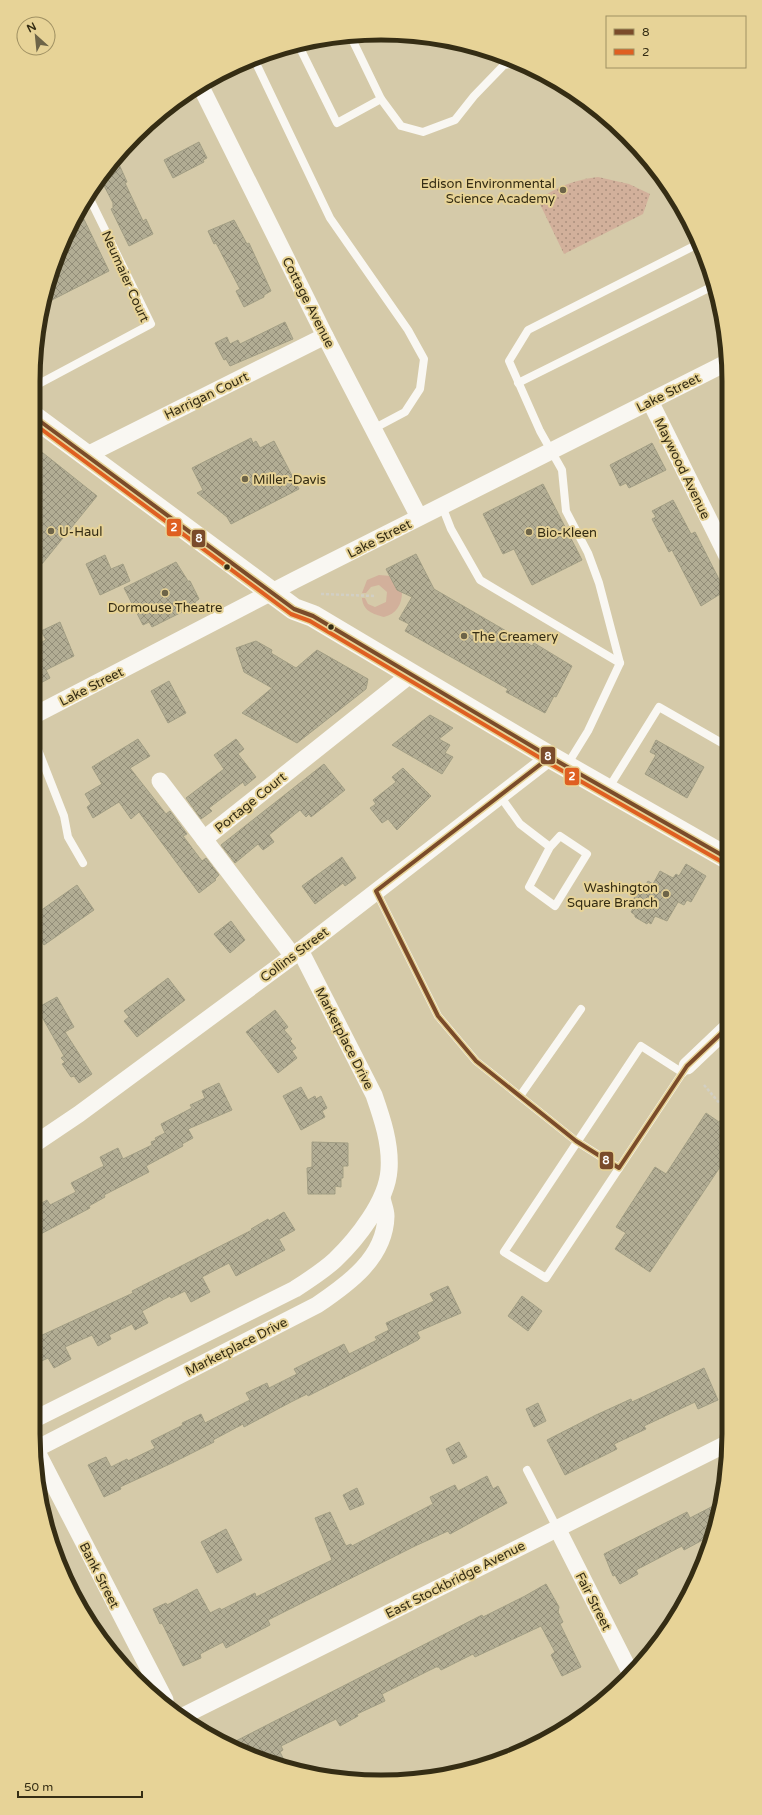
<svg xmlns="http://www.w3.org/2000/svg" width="762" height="1815" viewBox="0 0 762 1815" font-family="'Varela Round',sans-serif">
	<defs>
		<pattern id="park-dots" width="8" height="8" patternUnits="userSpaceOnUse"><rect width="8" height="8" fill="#d2b09b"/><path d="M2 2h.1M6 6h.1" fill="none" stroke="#ab907d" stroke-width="1.8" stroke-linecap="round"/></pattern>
		<pattern id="building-cross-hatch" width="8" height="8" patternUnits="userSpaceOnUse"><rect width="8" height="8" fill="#b2ad94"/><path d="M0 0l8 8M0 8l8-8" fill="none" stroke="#928d78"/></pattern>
	</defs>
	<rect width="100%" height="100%" fill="#d5caa9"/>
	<path fill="#d2b09b" d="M379 575 391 576 402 592C402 605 396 614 384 617 373 614 363 611 362 598H365L368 604 375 607 386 602 387 592 379 585 371 587 366 593H362L367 580Z"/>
	<path fill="url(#park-dots)" d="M598 177 629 184 650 194 643 214 564 254 538 200C558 186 574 180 598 177Z"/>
	<g fill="url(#building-cross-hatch)" stroke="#a29e84">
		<polygon points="199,142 207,158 203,160 204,162 173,178 164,160"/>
		<polygon points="118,162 127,182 125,183 143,221 146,219 153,234 129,246 111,209 113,208 113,203 100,178 108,167"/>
		<polygon points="79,209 109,271 46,303 51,269"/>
		<polygon points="234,220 247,244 249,243 271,291 264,295 264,297 244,307 236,291 240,289 216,243 214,244 208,231"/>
		<polygon points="285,322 293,339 230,366 226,359 224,360 215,343 227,337 230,344 238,340 240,344"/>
		<polygon points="251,438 253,443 256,441 260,448 274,441 299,489 231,524 227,517 197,493 203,490 192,468"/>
		<polygon points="652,443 666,470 629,488 626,483 620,486 610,465"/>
		<polygon points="33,445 97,496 33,575"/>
		<polygon points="543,484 582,560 532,585 514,549 503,554 483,514"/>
		<polygon points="673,500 691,534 695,532 725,591 701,606 672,550 669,552 652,519 656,517 652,511"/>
		<polygon points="416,554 434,589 532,646 534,643 572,666 556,697 554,696 545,713 506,692 508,689 405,631 409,624 399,619 412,597 397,590 386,569"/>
		<polygon points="105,555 111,569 123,564 130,581 100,595 86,564"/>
		<polygon points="176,562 188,581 190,581 199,599 195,602 196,605 152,627 149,622 143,625 124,588"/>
		<polygon points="60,622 74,656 46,670 50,678 33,687 33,646 46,640 41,631"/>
		<polygon points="256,641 272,650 271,653 296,668 317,650 368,679 366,689 297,743 242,713 272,688 244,672 236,648"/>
		<polygon points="169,681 186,713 168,723 151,691"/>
		<polygon points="430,715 453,728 439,739 450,745 445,753 453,757 442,774 392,745"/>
		<polygon points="138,739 150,756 130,768 166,814 170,811 187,834 183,836 202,861 206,858 219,875 215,879 216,880 199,893 139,812 131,819 119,802 93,818 87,807 91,804 85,794 102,784 92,767"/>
		<polygon points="236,739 244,749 238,754 256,777 245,786 243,782 209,808 212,811 201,819 186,798 224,769 214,755"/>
		<polygon points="656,740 704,767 687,798 645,774 656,755 650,752"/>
		<polygon points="324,764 345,790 311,817 309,814 306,817 300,810 269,835 274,842 263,850 258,844 235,863 221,845"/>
		<polygon points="403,768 431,796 397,830 388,819 382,823 370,808 376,804 373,800 396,782 392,777"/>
		<polygon points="342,857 356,878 345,886 343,883 315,904 302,886"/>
		<polygon points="686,864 706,876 691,902 687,900 684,905 678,902 667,921 655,916 651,924 648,922 647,924 635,917 635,915 631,912 634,907 630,905 641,886 644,888 648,881 653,884 660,871 673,878 676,874 679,876"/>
		<polygon points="77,885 94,910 44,945 33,929 33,916"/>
		<polygon points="231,921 245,940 230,953 214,934"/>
		<polygon points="168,978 185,1000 137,1037 124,1021 129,1017 124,1011"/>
		<polygon points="57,997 74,1027 65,1032 92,1074 79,1083 74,1076 71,1077 62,1064 65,1062 61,1058 64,1056 37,1008"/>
		<polygon points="275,1010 288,1027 284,1030 292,1039 290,1041 296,1048 292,1051 297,1058 278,1073 246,1032"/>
		<polygon points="219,1083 232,1110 188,1129 193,1138 182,1144 183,1146 146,1166 149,1172 104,1195 105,1197 89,1206 90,1208 33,1238 33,1208 47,1200 50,1205 76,1192 71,1183 104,1166 100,1157 118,1148 123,1159 152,1145 151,1142 156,1140 155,1138 165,1133 161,1124 192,1108 190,1105 205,1098 202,1091"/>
		<polygon points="301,1087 308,1100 315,1096 316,1099 321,1096 327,1108 322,1111 325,1117 301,1130 283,1096"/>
		<polygon points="728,1109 728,1155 650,1272 615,1249 626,1233 616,1227 655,1167 666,1174 706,1113 719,1122"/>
		<polygon points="312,1142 348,1143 348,1166 343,1166 343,1178 341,1178 341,1187 335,1186 335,1194 308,1194 307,1168 312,1167"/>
		<polygon points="284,1212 295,1230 279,1239 285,1250 236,1276 229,1263 202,1277 210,1292 191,1302 185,1291 171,1298 170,1296 142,1311 148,1323 135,1330 132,1324 109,1335 111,1339 98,1346 92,1335 65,1347 71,1359 54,1368 48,1358 33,1365 33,1343 40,1340 38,1337 133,1293 132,1291 252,1230 251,1229 268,1219 269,1221"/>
		<polygon points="448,1286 461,1313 417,1332 420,1338 418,1340 308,1396 307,1394 291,1402 244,1427 243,1424 213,1440 214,1442 172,1463 120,1487 121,1489 104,1497 88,1465 106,1457 111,1467 127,1459 128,1461 155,1448 151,1441 183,1425 182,1423 201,1414 205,1423 250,1400 246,1393 267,1383 269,1388 297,1374 294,1369 344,1344 349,1354 377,1340 375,1337 389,1330 386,1323 434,1301 430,1294"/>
		<polygon points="522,1296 542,1311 528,1331 508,1316"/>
		<polygon points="704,1368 718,1400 698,1409 695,1402 644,1426 646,1429 614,1444 617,1449 565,1475 547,1440 596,1415 631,1399 632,1402"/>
		<polygon points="538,1403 546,1421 534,1427 526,1409"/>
		<polygon points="459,1442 467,1457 453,1464 446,1449"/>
		<polygon points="487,1476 493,1489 498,1486 507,1503 450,1534 448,1531 415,1546 268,1620 270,1625 226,1648 223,1642 200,1654 201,1658 183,1666 162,1623 160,1624 153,1609 166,1603 167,1605 197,1589 210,1613 220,1608 221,1610 255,1593 256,1597 332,1560 315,1518 330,1512 345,1544 346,1546 351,1544 352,1546 433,1504 430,1497 455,1485 458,1491"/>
		<polygon points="357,1488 364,1504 350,1510 343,1495"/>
		<polygon points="717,1504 712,1535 684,1550 682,1546 636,1570 638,1574 620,1584 615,1575 613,1576 604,1554 687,1512 690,1518"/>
		<polygon points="226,1529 242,1560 217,1573 201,1542"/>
		<polygon points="546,1584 559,1607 558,1612 563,1622 560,1624 581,1667 562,1676 551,1655 555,1652 541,1626 475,1657 473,1654 441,1670 439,1667 436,1667 382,1694 385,1701 357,1714 358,1716 340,1726 336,1719 281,1746 283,1750 280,1752 288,1768 269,1764 228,1745 482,1615 483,1617 525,1596"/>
	</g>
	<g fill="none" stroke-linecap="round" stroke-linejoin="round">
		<g stroke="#d2cfc4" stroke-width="2.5" stroke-dasharray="3 2" stroke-linecap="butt">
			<polyline points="321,594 376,596"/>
			<polyline points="704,1085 721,1105 728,1109"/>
		</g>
		<g stroke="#f9f7f2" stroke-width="8">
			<polyline points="298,44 337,123 381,99 350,35"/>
			<polyline points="254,59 330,218 408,330 424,359 420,389 405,412 373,429"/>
			<polyline points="381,99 401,126 423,132 455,120 474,96 504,65 517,63"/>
			<polyline points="518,383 711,287"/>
			<polyline points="33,387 151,324 88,195"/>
			<polyline points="442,506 451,529 480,580 620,663"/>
			<polyline points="33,737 64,816 68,837 83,863"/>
			<polyline points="567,765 588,731 620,663 599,583 588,553 566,511 562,470 540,431 509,361 528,330 698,244"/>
			<polyline points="608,789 659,707 727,746"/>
			<polyline points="500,796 520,824 550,847 529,887 555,906 587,854 560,836 550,847"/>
			<polyline points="376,891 438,1016 476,1061 576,1141 619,1168"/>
			<polyline points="683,1073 641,1046 504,1252 546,1278 687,1066"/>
			<polyline points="520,1096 581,1009"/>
			<polyline points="527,1470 557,1528"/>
		</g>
		<g stroke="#f9f7f2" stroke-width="17">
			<polyline points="200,85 325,336 419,517"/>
			<polyline points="650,401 727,556"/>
			<polyline points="87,455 325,336"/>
			<polyline points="33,716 295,580 726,363"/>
			<polyline points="160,781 204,839"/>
			<polyline points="293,956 204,839 411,674"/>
			<polyline points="687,1066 728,1027"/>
			<polyline points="33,1145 79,1114 293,956 550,757"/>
			<path d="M33 1420 295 1289C309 1280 323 1271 335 1260 357 1239 387 1201 389 1170 391 1144 382 1118 374 1095L300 950"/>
			<path d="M36 1449 317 1305C348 1284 385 1258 386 1216 386 1210 383 1204 382 1198"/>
			<polyline points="36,1450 165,1700"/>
			<polyline points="557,1528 631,1674"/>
			<polyline points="183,1716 728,1443"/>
		</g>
		<polyline stroke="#f9f7f2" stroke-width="22" points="33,416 294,609 313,616 550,757 727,858"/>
		<defs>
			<g id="bus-1">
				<polyline points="33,416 294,609 313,616 550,757 727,858"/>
				<polyline points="550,757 376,891 438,1016 476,1061 576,1141 619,1168 687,1066 728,1027"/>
			</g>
			<polyline id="bus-2" points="33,423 291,614 310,621 547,762 724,863"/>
		</defs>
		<use href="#bus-1" stroke="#e7d397" stroke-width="7"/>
		<use href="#bus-2" stroke="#e7d397" stroke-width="7"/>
		<use href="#bus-1" stroke="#7a4b2a" stroke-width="4"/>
		<use href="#bus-2" stroke="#df5f21" stroke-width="4"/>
	</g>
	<g fill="#6d6448" stroke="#e7d397" stroke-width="1.5">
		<circle cx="563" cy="190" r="4"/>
		<circle cx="245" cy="479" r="4"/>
		<circle cx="51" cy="531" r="4"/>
		<circle cx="529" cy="532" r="4"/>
		<circle cx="165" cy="593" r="4"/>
		<circle cx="464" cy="636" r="4"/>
		<circle cx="666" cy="894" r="4"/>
	</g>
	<g fill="#352d14" stroke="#e7d397" stroke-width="1.5">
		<circle cx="227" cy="567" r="3.5"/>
		<circle cx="331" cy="627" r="3.5"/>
	</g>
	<g text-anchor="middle" stroke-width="4" stroke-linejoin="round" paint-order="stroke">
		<g font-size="13" fill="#352d14" stroke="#e7d397" text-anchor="start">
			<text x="555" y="188" text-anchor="end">Edison Environmental<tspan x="555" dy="15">Science Academy</tspan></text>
			<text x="253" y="484">Miller-Davis</text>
			<text x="59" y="536">U-Haul</text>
			<text x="537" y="537">Bio-Kleen</text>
			<text x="165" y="612" text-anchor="middle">Dormouse Theatre</text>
			<text x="472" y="641">The Creamery</text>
			<text x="658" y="892" text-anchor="end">Washington<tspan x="658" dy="15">Square Branch</tspan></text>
		</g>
		<g font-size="13" fill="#352d14" stroke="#e7d397">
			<text transform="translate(126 276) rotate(66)" y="5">Neumaier Court</text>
			<text transform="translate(309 302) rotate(63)" y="5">Cottage Avenue</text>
			<text transform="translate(668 392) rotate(-27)" y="5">Lake Street</text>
			<text transform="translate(206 395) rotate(-26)" y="5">Harrigan Court</text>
			<text transform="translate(683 468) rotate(64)" y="5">Maywood Avenue</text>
			<text transform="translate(379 538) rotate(-27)" y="5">Lake Street</text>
			<text transform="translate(91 686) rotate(-27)" y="5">Lake Street</text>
			<text transform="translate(250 802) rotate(-39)" y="5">Portage Court</text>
			<text transform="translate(294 954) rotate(-37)" y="5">Collins Street</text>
			<text transform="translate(345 1038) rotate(63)" y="5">Marketplace Drive</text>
			<text transform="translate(236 1346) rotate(-27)" y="5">Marketplace Drive</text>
			<text transform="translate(100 1575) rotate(63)" y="5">Bank Street</text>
			<text transform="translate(455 1579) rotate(-27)" y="5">East Stockbridge Avenue</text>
			<text transform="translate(594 1601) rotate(63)" y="5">Fair Street</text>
		</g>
	</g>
	<path d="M0 0H762V1815H0ZM381 40H381A341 341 0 0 1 722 381V1434A341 341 0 0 1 381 1775H381A341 341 0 0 1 40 1434V381A341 341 0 0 1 381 40Z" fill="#e7d397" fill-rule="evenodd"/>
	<path fill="none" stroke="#352d14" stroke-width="5" d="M381 40H381A341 341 0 0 1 722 381V1434A341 341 0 0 1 381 1775H381A341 341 0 0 1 40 1434V381A341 341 0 0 1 381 40Z"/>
	<g stroke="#e7d397" stroke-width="1.5">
		<rect x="166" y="518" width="16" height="19" rx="4" fill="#df5f21"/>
		<rect x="191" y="529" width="15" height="19" rx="4" fill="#7a4b2a"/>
		<rect x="540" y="746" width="16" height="19" rx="4" fill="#7a4b2a"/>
		<rect x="564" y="767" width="16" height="19" rx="4" fill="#df5f21"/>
		<rect x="599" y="1151" width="15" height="19" rx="4" fill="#7a4b2a"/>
	</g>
	<g font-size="11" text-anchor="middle" font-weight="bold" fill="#fff">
		<text x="174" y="531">2</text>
		<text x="199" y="542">8</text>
		<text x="548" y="760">8</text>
		<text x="572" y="780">2</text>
		<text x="606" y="1164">8</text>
	</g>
	<rect x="606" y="16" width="140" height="52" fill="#e7d397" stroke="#a09163"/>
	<rect x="614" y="29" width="20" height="6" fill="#7a4b2a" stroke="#a09163"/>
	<text x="642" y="36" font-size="12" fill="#352d14">8</text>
	<rect x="614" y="49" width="20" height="6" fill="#df5f21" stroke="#a09163"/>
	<text x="642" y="56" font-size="12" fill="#352d14">2</text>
	<g transform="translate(36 36) rotate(333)"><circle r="19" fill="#e7d397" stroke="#a09163"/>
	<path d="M0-3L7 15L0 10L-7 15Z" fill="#6d6448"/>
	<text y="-6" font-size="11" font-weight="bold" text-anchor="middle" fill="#352d14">N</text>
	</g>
	<path d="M18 1791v6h124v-6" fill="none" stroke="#352d14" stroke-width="2"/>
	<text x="24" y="1791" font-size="12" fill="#352d14" stroke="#e7d397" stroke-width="3" paint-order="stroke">50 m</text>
</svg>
